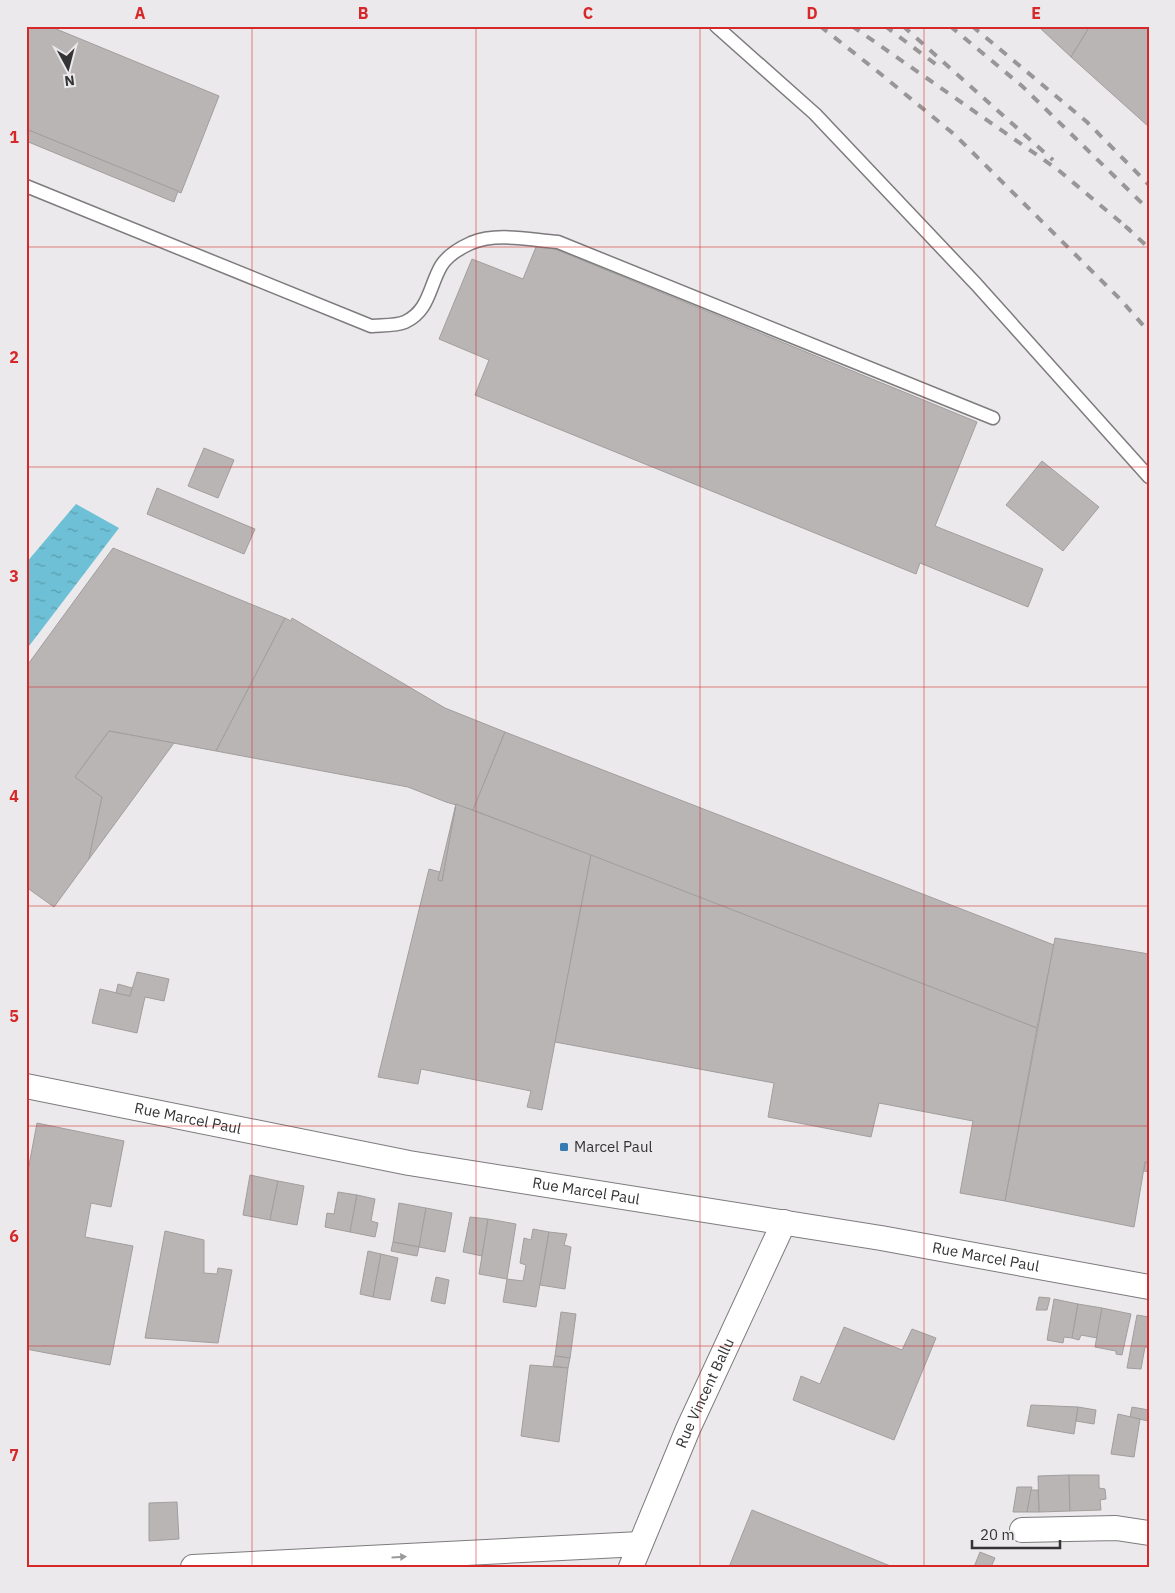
<svg xmlns="http://www.w3.org/2000/svg" width="1175" height="1593" viewBox="0 0 1175 1593" font-family="'IBM Plex Sans',sans-serif">
	<defs>
		<pattern id="water-ripples" width="26" height="14" patternUnits="userSpaceOnUse" patternTransform="scale(1.25)"><rect width="26" height="14" fill="#6dc0d5"/><path d="M2 4q2-2 4 0t4 0M15 11q2-2 4 0t4 0" fill="none" stroke="#5a9dae"/></pattern>
	</defs>
	<rect width="100%" height="100%" fill="#ebe9eb"/>
	<polygon fill="url(#water-ripples)" points="76,504 119,528 26,650 26,563"/>
	<g fill="#b9b5b5" stroke="#a19e9d">
		<polygon points="26,26 49,26 219,96 181,193 26,129"/>
		<polygon points="1041,26 1090,26 1071,57 1040,28"/>
		<polygon points="1090,26 1149,26 1149,127 1071,57"/>
		<polygon points="26,129 178,191 174,202 26,141"/>
		<polygon points="538,242 977,422 935,526 1043,569 1028,607 920,563 916,574 475,395 489,360 439,339 472,259 523,279"/>
		<polygon points="204,448 234,460 218,498 188,486"/>
		<polygon points="1042,461 1099,507 1063,551 1006,505"/>
		<polygon points="157,488 255,529 244,554 147,514"/>
		<polygon points="113,548 285,618 216,751 109,731 75,777 102,797 89,859 54,907 26,887 26,667"/>
		<polygon points="285,618 291,621 292,618 445,708 505,732 473,810 446,802 408,787 216,751"/>
		<polygon points="109,731 174,743 89,859 102,797 75,777"/>
		<polygon points="505,732 1054,945 1037,1028 473,810"/>
		<polygon points="456,804 591,855 542,1110 527,1107 531,1091 421,1069 418,1084 378,1077 429,869 440,872 438,880 442,881"/>
		<polygon points="456,804 442,881 438,880"/>
		<polygon points="591,855 1037,1028 1005,1201 960,1193 973,1121 879,1103 871,1137 768,1117 774,1083 555,1042"/>
		<polygon points="1055,938 1149,954 1149,1163 1145,1162 1134,1227 1005,1201"/>
		<polygon points="137,972 169,979 164,1001 145,997 137,1033 92,1023 100,989 130,996"/>
		<polygon points="118,984 132,988 130,996 116,993"/>
		<polygon points="37,1123 124,1141 111,1207 91,1203 85,1237 133,1246 110,1365 26,1349 26,1181"/>
		<polygon points="1145,1162 1149,1163 1149,1172 1144,1171"/>
		<polygon points="250,1175 278,1181 270,1220 243,1215"/>
		<polygon points="278,1181 304,1186 297,1225 270,1220"/>
		<polygon points="338,1192 357,1195 350,1232 325,1227 327,1213 334,1214"/>
		<polygon points="357,1195 375,1199 371,1221 378,1223 375,1237 350,1232"/>
		<polygon points="399,1203 426,1208 419,1247 393,1242"/>
		<polygon points="426,1208 452,1213 445,1252 419,1247"/>
		<polygon points="470,1217 488,1219 482,1256 463,1252"/>
		<polygon points="488,1219 516,1224 507,1279 479,1274"/>
		<polygon points="533,1229 549,1232 536,1307 503,1302 507,1279 523,1281 526,1265 520,1263 524,1238 531,1240"/>
		<polygon points="165,1231 204,1240 204,1273 217,1274 218,1268 232,1270 218,1343 145,1338"/>
		<polygon points="549,1232 567,1234 564,1245 571,1247 565,1289 540,1285"/>
		<polygon points="393,1242 419,1247 417,1256 391,1251"/>
		<polygon points="368,1251 381,1254 373,1297 360,1294"/>
		<polygon points="381,1254 398,1258 390,1300 373,1297"/>
		<polygon points="436,1277 449,1280 445,1304 431,1301"/>
		<polygon points="1039,1297 1050,1298 1047,1310 1036,1310"/>
		<polygon points="1054,1299 1078,1304 1072,1338 1064,1337 1063,1343 1047,1340"/>
		<polygon points="1078,1304 1102,1308 1097,1338 1081,1335 1079,1340 1072,1338"/>
		<polygon points="1102,1308 1131,1314 1122,1355 1116,1354 1116,1351 1095,1347"/>
		<polygon points="561,1312 576,1314 570,1358 555,1356"/>
		<polygon points="1137,1315 1149,1317 1149,1348 1145,1347 1141,1369 1127,1368"/>
		<polygon points="844,1327 902,1350 912,1329 936,1338 894,1440 793,1400 801,1376 820,1384"/>
		<polygon points="555,1356 570,1358 568,1368 553,1366"/>
		<polygon points="530,1365 568,1368 559,1442 521,1436"/>
		<polygon points="1031,1405 1078,1407 1074,1434 1027,1426"/>
		<polygon points="1078,1407 1096,1410 1094,1424 1076,1421"/>
		<polygon points="1132,1407 1149,1410 1148,1421 1130,1417"/>
		<polygon points="1118,1414 1140,1419 1134,1457 1111,1454"/>
		<polygon points="1069,1475 1070,1511 1039,1512 1038,1476"/>
		<polygon points="1069,1475 1099,1475 1099,1488 1105,1489 1106,1499 1100,1500 1101,1510 1070,1511"/>
		<polygon points="1017,1487 1032,1487 1027,1512 1013,1512"/>
		<polygon points="1031,1490 1038,1490 1039,1512 1027,1512"/>
		<polygon points="177,1502 179,1539 149,1541 149,1503"/>
		<polygon points="752,1510 893,1567 729,1567"/>
		<polygon points="980,1552 995,1558 991,1567 974,1567"/>
	</g>
	<g fill="none" stroke-linecap="round" stroke-linejoin="round">
		<defs>
			<g id="service">
				<polyline points="716,26 815,114 976,284 1149,477"/>
				<path d="M26 186 371 326C381 325 396 326 405 322 429 311 429 287 441 266 447 256 460 248 471 243 497 232 530 240 558 242L993 418"/>
			</g>
			<g id="minor">
				<path id="s1" d="M26 1086 409 1163 881 1238 1149 1287"/>
				<polyline points="1022,1530 1116,1528 1149,1533"/>
				<polyline points="193,1567 640,1544"/>
				<path id="s2" d="M631 1567 688 1429 784 1222"/>
			</g>
		</defs>
		<use href="#service" stroke="#7d7b7d" stroke-width="15"/>
		<use href="#minor" stroke="#7d7b7d" stroke-width="26"/>
		<use href="#service" stroke="#fff" stroke-width="12"/>
		<use href="#minor" stroke="#fff" stroke-width="24"/>
		<g stroke="#989798" stroke-width="4" stroke-dasharray="9 9" stroke-linecap="butt">
			<polyline points="820,26 877,71 955,135 1120,299 1149,332"/>
			<polyline points="852,26 1057,169 1130,230"/>
			<polyline points="885,26 942,69"/>
			<polyline points="903,26 1053,160"/>
			<polyline points="950,26 1022,86 1149,210"/>
			<polyline points="972,26 1087,122 1149,185"/>
			<polyline points="1125,226 1149,248"/>
		</g>
	</g>
	<defs><path id="oneway-solid" d="M-6-.8H1V-3.2L6.5 0L1 3.2V.8H-6Z" transform="scale(1.25)"/></defs>
	<use fill="#9a9a9a" href="#oneway-solid" transform="translate(399 1557) rotate(-3)"/>
	<path fill="none" stroke="#d62828" stroke-width="1" stroke-opacity="0.55" d="M252 26V1567M476 26V1567M700 26V1567M924 26V1567M26 247H1149M26 467H1149M26 687H1149M26 906H1149M26 1126H1149M26 1346H1149"/>
	<rect fill="#357ab0" stroke="#ebe9eb" stroke-width="2" x="559" y="1142" width="10" height="10" rx="2.5"/>
	<g text-anchor="middle" stroke-width="5" stroke-linejoin="round" paint-order="stroke">
		<g font-size="15" fill="#343435" stroke="#ebe9eb">
			<text dy="5" stroke="none"><textPath href="#s1" startOffset="165">Rue Marcel Paul</textPath></text>
			<text dy="5" stroke="none"><textPath href="#s1" startOffset="570">Rue Marcel Paul</textPath></text>
			<text dy="5" stroke="none"><textPath href="#s1" startOffset="975">Rue Marcel Paul</textPath></text>
			<text dy="5" stroke="none"><textPath href="#s2" startOffset="189">Rue Vincent Ballu</textPath></text>
		</g>
		<g font-size="15" fill="#343435" stroke="#ebe9eb" text-anchor="start">
			<text x="574" y="1152">Marcel Paul</text>
		</g>
	</g>
	<rect width="1175" height="1593" fill="none" stroke="#ebe9eb" stroke-width="55"/>
	<g transform="translate(68 68) rotate(173)" stroke="#ebe9eb" stroke-width="4" paint-order="stroke">
	<path d="M0-4L9 19L0 12L-9 19Z" fill="#343435"/>
	<text y="-8" font-size="14" font-weight="bold" text-anchor="middle" fill="#343435">N</text>
	</g>
	<path d="M972 1540v8h88v-8" fill="none" stroke="#343435" stroke-width="2.5"/>
	<text x="980" y="1540" font-size="15" fill="#343435" stroke="#ebe9eb" stroke-width="4" paint-order="stroke">20 m</text>
	<rect x="28" y="28" width="1120" height="1538" fill="none" stroke="#d62828" stroke-width="2"/>
	<g font-size="16" text-anchor="middle" font-weight="bold" fill="#d62828">
		<text x="140" y="19">A</text>
		<text x="363" y="19">B</text>
		<text x="588" y="19">C</text>
		<text x="812" y="19">D</text>
		<text x="1036" y="19">E</text>
		<text x="14" y="143">1</text>
		<text x="14" y="363">2</text>
		<text x="14" y="582">3</text>
		<text x="14" y="802">4</text>
		<text x="14" y="1022">5</text>
		<text x="14" y="1242">6</text>
		<text x="14" y="1461">7</text>
	</g>
</svg>
